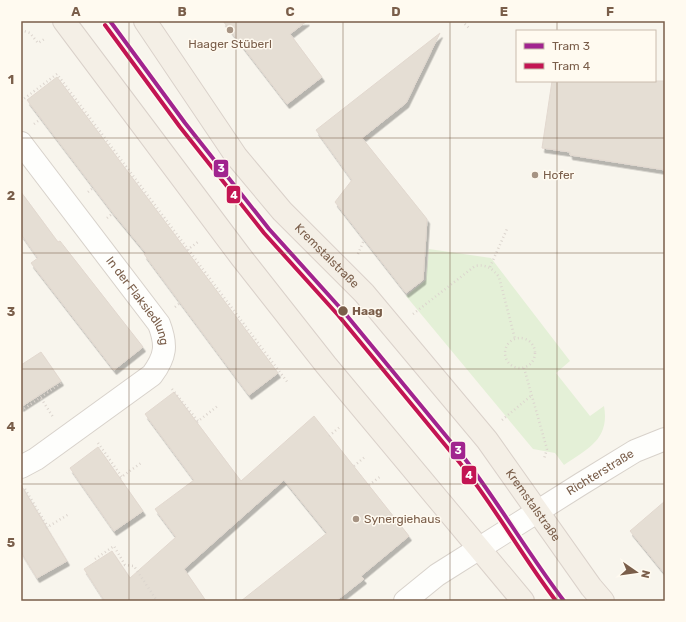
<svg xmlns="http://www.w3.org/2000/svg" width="686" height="622" viewBox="0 0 686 622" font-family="Rubik,sans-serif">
	<defs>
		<filter id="shadow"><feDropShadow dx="2.5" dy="4.5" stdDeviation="0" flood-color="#0004"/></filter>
	</defs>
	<rect width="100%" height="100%" fill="#f8f5ed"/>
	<path fill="#e4f0d7" d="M429 249 491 258 570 361 556 373 590 416 604 406C610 439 588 449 564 465L555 453 533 449 406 296 426 280Z"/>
	<g fill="#e5ded4" stroke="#e2d8cf" filter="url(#shadow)">
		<polygon points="223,21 307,21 290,34 322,77 287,104"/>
		<polygon points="440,33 406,103 362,138 427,219 423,280 406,293 335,202 352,180 316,130"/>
		<polygon points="57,77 278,373 249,395 144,254 146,253 113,213 27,100"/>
		<polygon points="552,81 665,81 665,170 570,155 570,152 542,148"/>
		<polygon points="21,192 58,242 60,241 143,347 114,370 31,263 38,258 21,234"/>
		<polygon points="41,352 61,381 21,407 21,365"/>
		<polygon points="174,392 241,481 314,416 409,536 361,576 364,579 336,601 241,601 327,533 284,480 184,569 206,601 103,601 104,600 84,569 112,551 130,578 176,537 155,509 194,480 145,414"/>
		<polygon points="98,447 143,511 114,531 70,468"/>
		<polygon points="21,485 67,561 37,578 21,552"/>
		<polygon points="665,501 665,574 630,531"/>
	</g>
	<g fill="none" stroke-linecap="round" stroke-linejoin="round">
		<defs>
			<g id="minor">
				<path id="s1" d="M21 143 159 324C167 345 166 356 152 375L36 459 21 467"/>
				<path id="s2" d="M405 601 437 575 581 484 635 451 665 439"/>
			</g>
			<g id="major">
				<polyline points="64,21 241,257 326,365 523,601"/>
				<path id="s3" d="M145 21 236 156 282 211 364 293 487 440 591 587 603 601"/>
			</g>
		</defs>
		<use href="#minor" stroke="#d8d2cb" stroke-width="24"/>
		<use href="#major" stroke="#dad1ca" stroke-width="24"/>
		<g stroke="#dcd5ce" stroke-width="2.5" stroke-dasharray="1 3" stroke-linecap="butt">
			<polyline points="462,21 470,29"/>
			<polyline points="21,30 30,33 38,43 46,38"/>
			<polyline points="21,101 57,74 288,383"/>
			<polyline points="34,124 42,118"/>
			<polyline points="88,192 94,187"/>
			<polyline points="107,218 113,213"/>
			<polyline points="187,250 198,242"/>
			<polyline points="358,254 364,240"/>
			<polyline points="490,267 507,229"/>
			<polyline points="175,307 180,303"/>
			<path d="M413 314 475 266C486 264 492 268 499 277L515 339"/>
			<circle cx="520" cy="353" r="15"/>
			<polyline points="524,368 547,449 544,459"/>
			<polyline points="172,389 198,421"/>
			<polyline points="39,395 53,417"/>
			<polyline points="21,411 61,383"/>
			<polyline points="502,420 532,395"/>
			<polyline points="197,422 219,405"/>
			<polyline points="329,436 341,426"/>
			<polyline points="98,443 122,477"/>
			<polyline points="354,466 366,456"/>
			<polyline points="120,478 141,463"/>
			<polyline points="369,485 381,476"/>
			<polyline points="25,489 48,527"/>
			<polyline points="46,528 69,514"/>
			<polyline points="95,559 114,546 125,565 134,566 157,601"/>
		</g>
		<use href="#minor" stroke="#fefefc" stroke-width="22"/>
		<use href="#major" stroke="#f4efe6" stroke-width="22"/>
		<defs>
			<path id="tram-1" d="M110 21 185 123 269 229 343 311 465 459C500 505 529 555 564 601"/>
			<path id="tram-2" d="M105 25 180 127 264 233 338 315 460 463C495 507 522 556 556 601"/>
		</defs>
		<use href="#tram-1" stroke="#fffaf0" stroke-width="7"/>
		<use href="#tram-2" stroke="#fffaf0" stroke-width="7"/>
		<use href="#tram-1" stroke="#a1248f" stroke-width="4"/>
		<use href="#tram-2" stroke="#c31553" stroke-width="4"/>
	</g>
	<path fill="none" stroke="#7a5e4a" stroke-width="1" stroke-opacity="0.55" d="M129 21V601M236 21V601M343 21V601M450 21V601M557 21V31M557 81V601M21 138H665M21 253H665M21 369H665M21 484H665"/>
	<g fill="#a69383" stroke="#fffaf0" stroke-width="1.5">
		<circle cx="230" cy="30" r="4"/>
		<circle cx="535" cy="175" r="4"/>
		<circle cx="356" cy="519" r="4"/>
	</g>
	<circle fill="#7a5e4a" stroke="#fffaf0" stroke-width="1.5" cx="343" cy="311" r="5.5"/>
	<g text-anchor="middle" stroke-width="3" stroke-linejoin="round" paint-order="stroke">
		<g font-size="12" fill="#7a5e4a" stroke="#fffaf0" text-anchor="start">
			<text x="230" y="48" text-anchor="middle">Haager Stüberl</text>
			<text x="543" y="179">Hofer</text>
			<text x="364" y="523">Synergiehaus</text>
		</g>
		<g font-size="12" fill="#7a5e4a" stroke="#fffaf0">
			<text dy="4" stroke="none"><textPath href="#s3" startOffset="298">Kremstalstraße</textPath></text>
			<text dy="4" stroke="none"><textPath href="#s1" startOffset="197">In der Flaksiedlung</textPath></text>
			<text dy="4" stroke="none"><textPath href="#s2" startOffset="234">Richterstraße</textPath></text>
			<text dy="4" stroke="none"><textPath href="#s3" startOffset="622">Kremstalstraße</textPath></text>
		</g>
		<g font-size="12" font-weight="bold" fill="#7a5e4a" stroke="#fffaf0" text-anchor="start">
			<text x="352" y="315">Haag</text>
		</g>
	</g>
	<g stroke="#fffaf0" stroke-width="1.5">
		<rect x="213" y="159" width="16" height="19" rx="4" fill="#a1248f"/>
		<rect x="226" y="185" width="15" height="19" rx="4" fill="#c31553"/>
		<rect x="450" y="441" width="16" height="19" rx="4" fill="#a1248f"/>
		<rect x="461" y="465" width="16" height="20" rx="4" fill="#c31553"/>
	</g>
	<g font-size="11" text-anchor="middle" font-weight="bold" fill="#fff">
		<text x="221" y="172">3</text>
		<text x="234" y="199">4</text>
		<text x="458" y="454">3</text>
		<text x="469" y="479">4</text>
	</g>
	<rect width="686" height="622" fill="none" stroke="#fffaf0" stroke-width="44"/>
	<rect x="516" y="30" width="140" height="52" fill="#fffaf0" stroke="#cabcae"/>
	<rect x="524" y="43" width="20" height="6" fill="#a1248f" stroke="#cabcae"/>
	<text x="552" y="50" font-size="12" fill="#7a5e4a">Tram 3</text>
	<rect x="524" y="63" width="20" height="6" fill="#c31553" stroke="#cabcae"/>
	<text x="552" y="70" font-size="12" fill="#7a5e4a">Tram 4</text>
	<g transform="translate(636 572) rotate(103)" stroke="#fffaf0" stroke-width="3" paint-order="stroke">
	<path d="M0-3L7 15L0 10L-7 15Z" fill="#7a5e4a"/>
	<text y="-6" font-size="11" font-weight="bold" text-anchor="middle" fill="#7a5e4a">N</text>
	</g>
	<rect x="22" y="22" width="642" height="578" fill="none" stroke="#7a5e4a" stroke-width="1.5"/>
	<g font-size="13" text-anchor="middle" font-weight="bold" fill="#7a5e4a">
		<text x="76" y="16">A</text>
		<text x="182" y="16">B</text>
		<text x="290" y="16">C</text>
		<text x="396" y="16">D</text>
		<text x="504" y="16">E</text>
		<text x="610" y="16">F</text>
		<text x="11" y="84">1</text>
		<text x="11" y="200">2</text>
		<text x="11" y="316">3</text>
		<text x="11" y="431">4</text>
		<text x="11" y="547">5</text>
	</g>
</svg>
